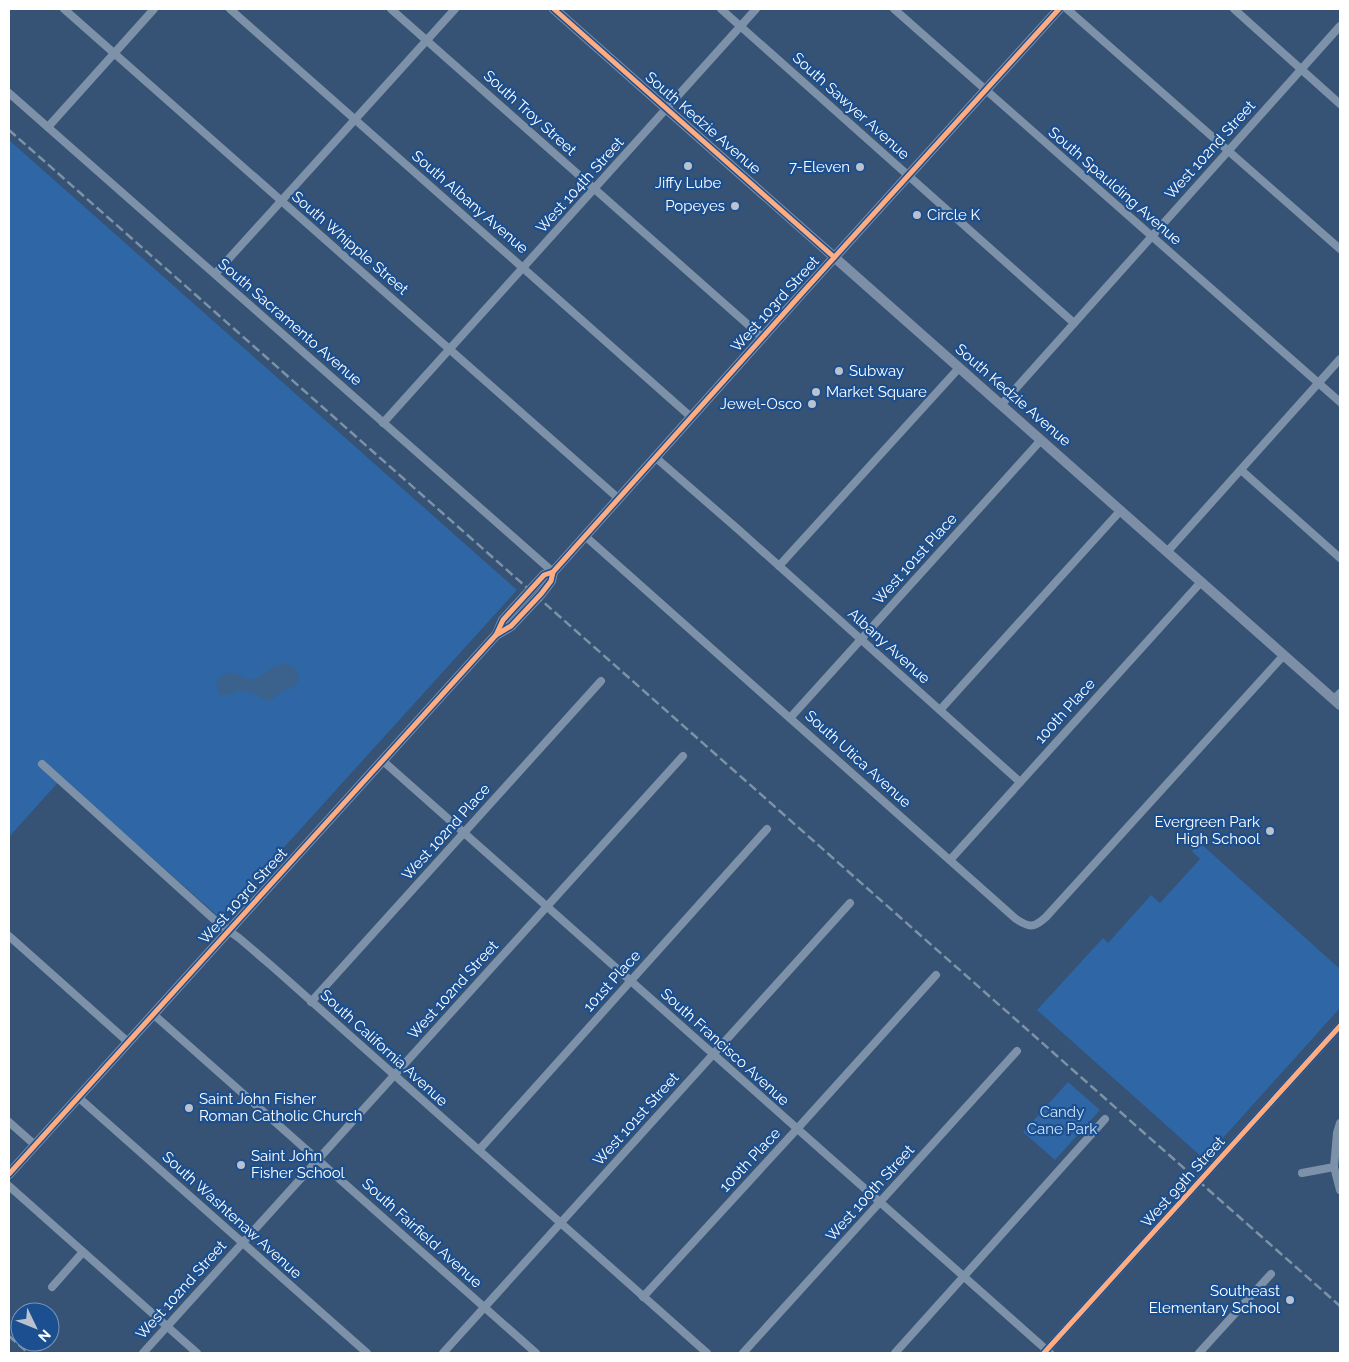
<svg xmlns="http://www.w3.org/2000/svg" width="1349" height="1362" viewBox="0 0 1349 1362" font-family="Raleway,sans-serif">
	<rect width="100%" height="100%" fill="#365274"/>
	<g fill="#2f66a5">
		<polygon points="9,140 517,590 220,918 62,778 9,837"/>
		<polygon points="1200,843 1340,969 1340,1008 1204,1159 1037,1010 1103,938 1108,943 1151,895 1160,903 1200,859 1192,851"/>
		<polygon points="1068,1082 1100,1110 1055,1160 1023,1132"/>
	</g>
	<path fill="#3b618d" d="M281 664C292 664 298 668 299 679 292 692 290 687 281 692 277 694 274 699 271 702 263 701 258 694 249 692 246 691 241 691 237 691 233 692 230 695 226 695 217 696 216 687 217 680 237 663 238 681 253 679 261 678 270 667 281 664Z"/>
	<g fill="none" stroke-linecap="round" stroke-linejoin="round">
		<g stroke="#7d92a8" stroke-width="8">
			<polyline points="64,9 618,498"/>
			<polyline points="230,9 523,268 691,417"/>
			<polyline points="391,9 762,337"/>
			<polyline points="721,9 1074,323"/>
			<polyline points="894,9 1340,402"/>
			<polyline points="1067,9 1340,249"/>
			<polyline points="1234,9 1340,104"/>
			<polyline points="9,93 553,572"/>
			<polyline points="48,127 154,9"/>
			<polyline points="215,274 455,9"/>
			<polyline points="1001,405 1340,26"/>
			<polyline points="383,423 756,9"/>
			<polyline points="655,457 740,531 1020,782"/>
			<polyline points="1241,470 1340,558"/>
			<path d="M585 536 1016 919C1030 928 1034 928 1046 917L1284 655"/>
			<polyline points="1167,552 1340,359"/>
			<polyline points="779,566 959,368"/>
			<polyline points="1334,699 1340,693"/>
			<polyline points="940,710 1121,510"/>
			<polyline points="790,718 1041,440"/>
			<polyline points="383,761 1050,1353"/>
			<polyline points="42,764 218,923 239,938 274,968 707,1353"/>
			<polyline points="950,860 1201,582"/>
			<polyline points="9,936 128,1042"/>
			<polyline points="311,1002 601,681"/>
			<polyline points="153,1014 536,1353"/>
			<polyline points="78,1097 367,1353"/>
			<polyline points="9,1122 35,1145"/>
			<polyline points="479,1150 767,829"/>
			<polyline points="1334,1167 1340,1190"/>
			<polyline points="1302,1173 1334,1167 1337,1133 1340,1123"/>
			<polyline points="9,1186 197,1353"/>
			<polyline points="52,1287 83,1252"/>
			<polyline points="643,1297 797,1129 936,975"/>
			<polyline points="143,1353 683,756"/>
			<polyline points="443,1353 850,903"/>
			<polyline points="743,1353 1017,1051"/>
			<polyline points="895,1353 1105,1119"/>
			<polyline points="1044,1353 1340,1026"/>
			<polyline points="1199,1353 1271,1274"/>
		</g>
		<g stroke="#7d8ea7" stroke-width="10">
			<polyline points="554,9 1340,705"/>
			<polyline points="497,634 503,620 544,575 553,572"/>
			<polyline points="9,1174 496,635 511,626 541,594 551,581 553,572 803,292 1059,9"/>
		</g>
		<g stroke="#7e92a7" stroke-width="2.5" stroke-dasharray="9 4" stroke-linecap="butt">
			<polyline points="9,130 1340,1306"/>
			<polyline points="9,1336 28,1353"/>
		</g>
		<defs>
			<g id="cycleway">
				<polyline points="554,9 834,257"/>
				<polyline points="496,635 503,620 544,575 553,572"/>
				<polyline points="9,1174 496,635 511,626 541,594 551,581 553,572 803,292 1059,9"/>
				<polyline points="1044,1353 1340,1026"/>
			</g>
		</defs>
		<use href="#cycleway" stroke="#1b4f8f" stroke-width="8"/>
		<use href="#cycleway" stroke="#ffac80" stroke-width="5"/>
	</g>
	<g fill="#b9c2ce" stroke="#1b4f8f" stroke-width="2">
		<circle cx="688" cy="166" r="5"/>
		<circle cx="860" cy="167" r="5"/>
		<circle cx="735" cy="206" r="5"/>
		<circle cx="917" cy="215" r="5"/>
		<circle cx="839" cy="371" r="5"/>
		<circle cx="816" cy="392" r="5"/>
		<circle cx="812" cy="404" r="5"/>
		<circle cx="1270" cy="831" r="5"/>
		<circle cx="189" cy="1108" r="5"/>
		<circle cx="241" cy="1165" r="5"/>
		<circle cx="1290" cy="1300" r="5"/>
	</g>
	<g text-anchor="middle" stroke-width="4.5" stroke-linejoin="round" paint-order="stroke">
		<g font-size="15" fill="#fff" stroke="#1b4f8f">
			<text transform="translate(851 106) rotate(42)" y="5">South Sawyer Avenue</text>
			<text transform="translate(530 113) rotate(42)" y="5">South Troy Street</text>
			<text transform="translate(703 123) rotate(41)" y="5">South Kedzie Avenue</text>
			<text transform="translate(1210 150) rotate(-48)" y="5">West 102nd Street</text>
			<text transform="translate(580 185) rotate(-48)" y="5">West 104th Street</text>
			<text transform="translate(1115 186) rotate(41)" y="5">South Spaulding Avenue</text>
			<text transform="translate(470 202) rotate(41)" y="5">South Albany Avenue</text>
			<text transform="translate(350 243) rotate(41)" y="5">South Whipple Street</text>
			<text transform="translate(775 304) rotate(-48)" y="5">West 103rd Street</text>
			<text transform="translate(290 322) rotate(41)" y="5">South Sacramento Avenue</text>
			<text transform="translate(1013 395) rotate(41)" y="5">South Kedzie Avenue</text>
			<text transform="translate(915 559) rotate(-48)" y="5">West 101st Place</text>
			<text transform="translate(889 646) rotate(42)" y="5">Albany Avenue</text>
			<text transform="translate(1065 711) rotate(-48)" y="5">100th Place</text>
			<text transform="translate(858 759) rotate(42)" y="5">South Utica Avenue</text>
			<text transform="translate(446 832) rotate(-48)" y="5">West 102nd Place</text>
			<text transform="translate(243 896) rotate(-48)" y="5">West 103rd Street</text>
			<text transform="translate(612 981) rotate(-48)" y="5">101st Place</text>
			<text transform="translate(453 990) rotate(-48)" y="5">West 102nd Street</text>
			<text transform="translate(725 1047) rotate(42)" y="5">South Francisco Avenue</text>
			<text transform="translate(384 1048) rotate(42)" y="5">South California Avenue</text>
			<text transform="translate(636 1119) rotate(-48)" y="5">West 101st Street</text>
			<text transform="translate(750 1160) rotate(-47)" y="5">100th Place</text>
			<text transform="translate(1183 1182) rotate(-48)" y="5">West 99th Street</text>
			<text transform="translate(870 1193) rotate(-48)" y="5">West 100th Street</text>
			<text transform="translate(232 1215) rotate(42)" y="5">South Washtenaw Avenue</text>
			<text transform="translate(422 1233) rotate(42)" y="5">South Fairfield Avenue</text>
			<text transform="translate(181 1290) rotate(-48)" y="5">West 102nd Street</text>
		</g>
		<g font-size="15" fill="#fff" stroke="#1b4f8f" text-anchor="end">
			<text x="850" y="172">7-Eleven</text>
			<text x="688" y="188" text-anchor="middle">Jiffy Lube</text>
			<text x="725" y="211">Popeyes</text>
			<text x="927" y="220" text-anchor="start">Circle K</text>
			<text x="849" y="376" text-anchor="start">Subway</text>
			<text x="826" y="397" text-anchor="start">Market Square</text>
			<text x="802" y="409">Jewel-Osco</text>
			<text x="1260" y="827">Evergreen Park<tspan x="1260" dy="17">High School</tspan></text>
			<text x="199" y="1104" text-anchor="start">Saint John Fisher<tspan x="199" dy="17">Roman Catholic Church</tspan></text>
			<text x="251" y="1161" text-anchor="start">Saint John<tspan x="251" dy="17">Fisher School</tspan></text>
			<text x="1280" y="1296">Southeast<tspan x="1280" dy="17">Elementary School</tspan></text>
		</g>
		<g font-size="15" fill="#cfe3fa" stroke="#1b4f8f">
			<text x="1062" y="1117">Candy<tspan x="1062" dy="17">Cane Park</tspan></text>
		</g>
	</g>
	<rect width="1349" height="1362" fill="none" stroke="#ffffff" stroke-width="20"/>
	<g transform="translate(35 1327) rotate(133)"><circle r="24" fill="#1b4f8f" stroke="#7695bc"/>
	<path d="M0-4L9 19L0 12L-9 19Z" fill="#b9c2ce"/>
	<text y="-8" font-size="14" font-weight="bold" text-anchor="middle" fill="#ffffff">N</text>
	</g>
</svg>
